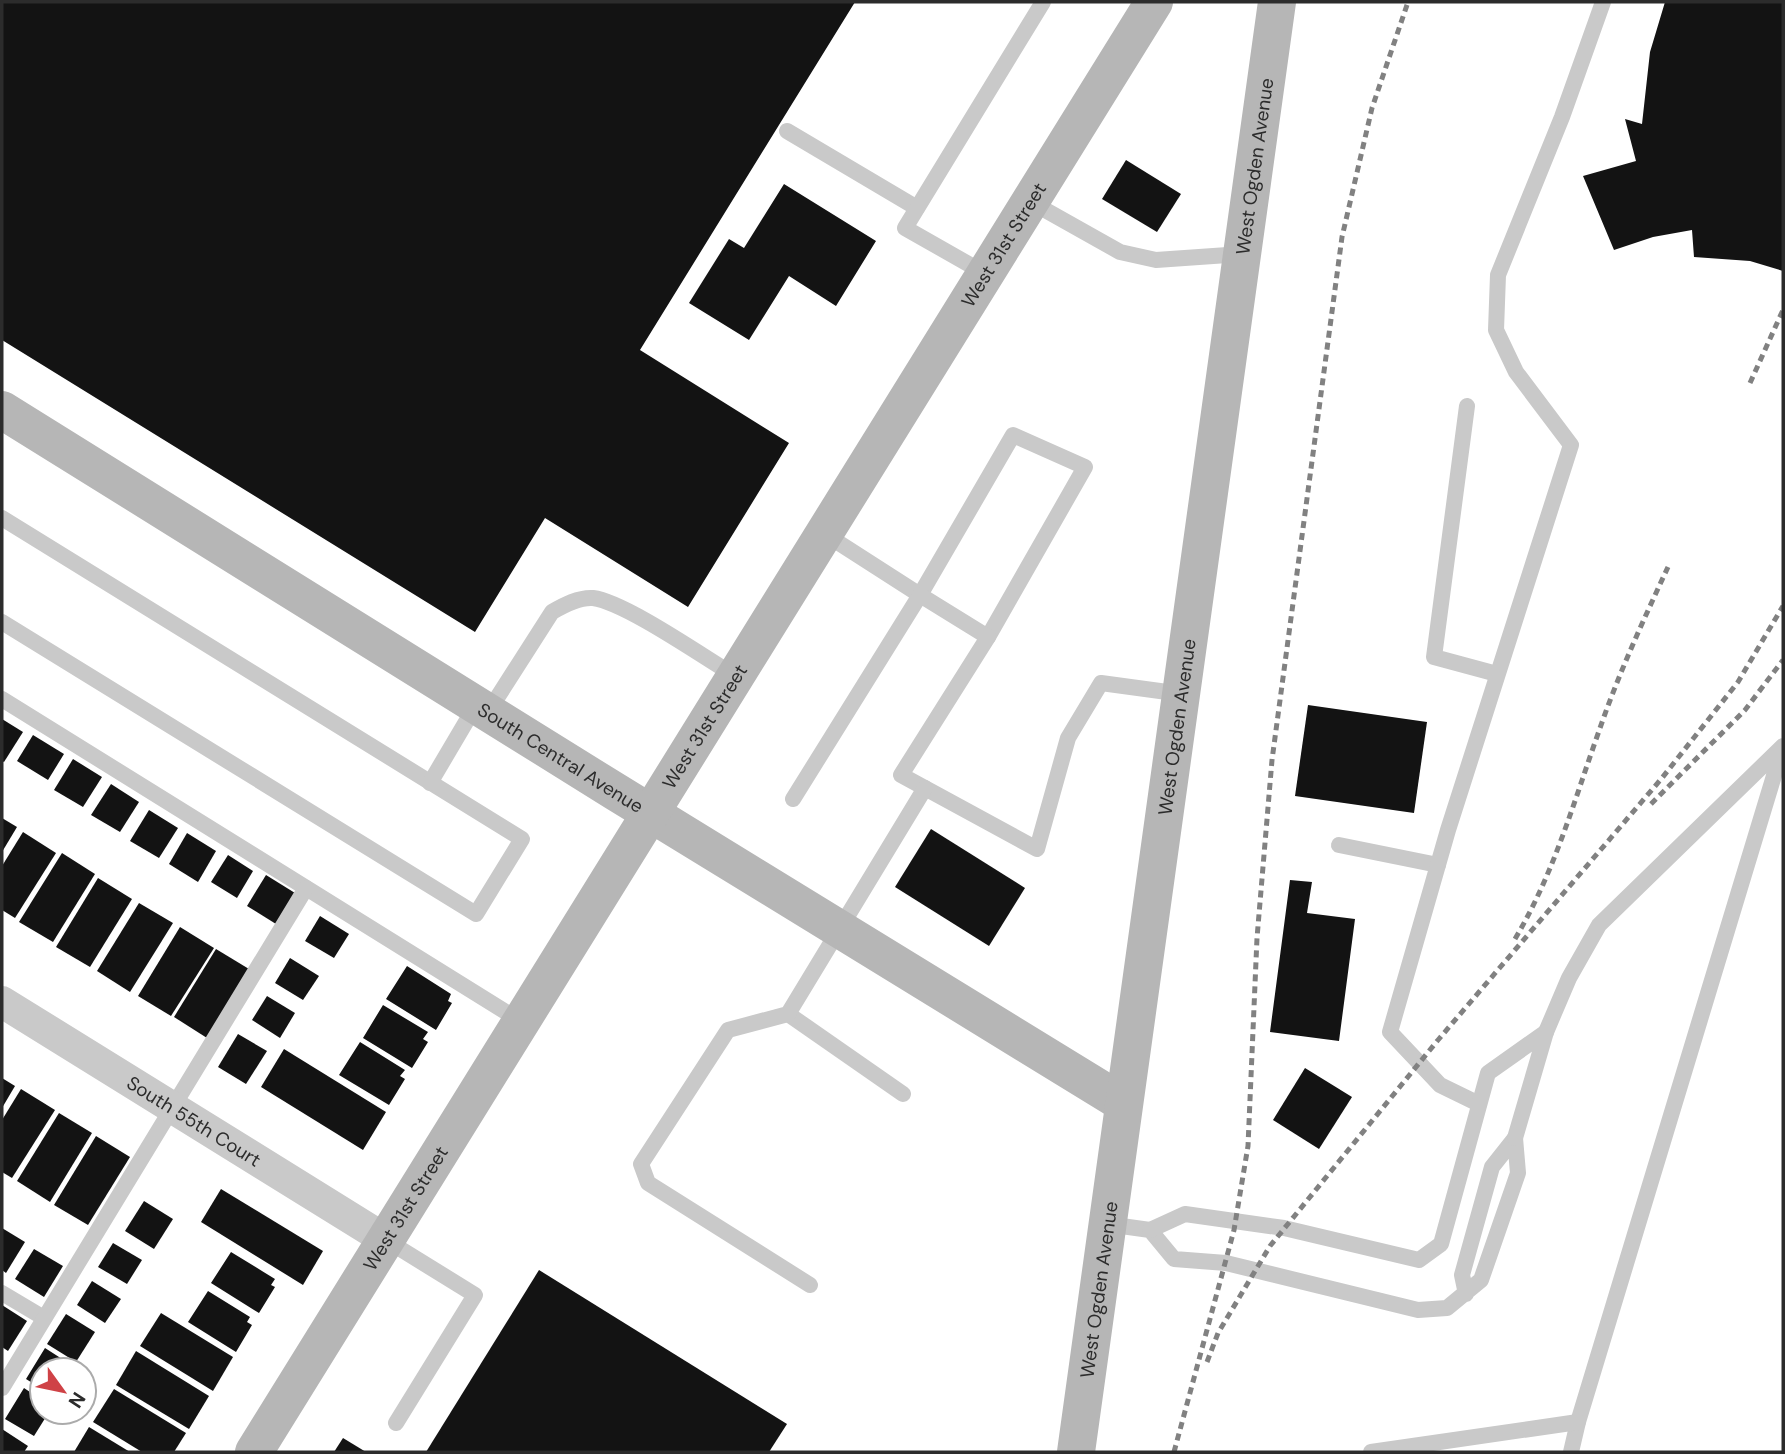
<svg xmlns="http://www.w3.org/2000/svg" width="1785" height="1454" viewBox="0 0 1785 1454" font-family="'DM Sans',sans-serif">
	<rect width="100%" height="100%" fill="#fff"/>
	<g fill="#131313">
		<polygon points="2,2 855,2 640,350 789,443 688,607 545,518 475,632 2,340"/>
		<polygon points="1665,2 1783,2 1783,271 1750,261 1694,257 1692,230 1653,237 1614,250 1583,176 1636,161 1625,119 1642,124 1650,52"/>
		<polygon points="1126,160 1181,194 1157,232 1102,199"/>
		<polygon points="784,184 876,241 836,306 789,276 749,340 689,303 729,239 744,248"/>
		<polygon points="1308,705 1427,722 1414,813 1295,796"/>
		<polygon points="2,719 23,732 4,762 2,761"/>
		<polygon points="33,735 64,754 48,780 17,761"/>
		<polygon points="73,759 102,777 83,807 54,790"/>
		<polygon points="111,784 139,802 120,832 91,815"/>
		<polygon points="149,810 178,828 159,858 130,841"/>
		<polygon points="2,818 17,827 2,852"/>
		<polygon points="931,829 1025,888 989,946 895,887"/>
		<polygon points="23,832 56,853 15,918 2,910 2,866"/>
		<polygon points="187,833 216,851 198,882 169,864"/>
		<polygon points="62,853 95,874 53,942 19,922"/>
		<polygon points="228,855 253,871 237,898 211,882"/>
		<polygon points="266,875 295,893 276,924 247,906"/>
		<polygon points="98,878 132,899 90,967 56,947"/>
		<polygon points="1290,880 1312,882 1307,913 1355,919 1339,1041 1270,1032"/>
		<polygon points="139,903 173,923 130,992 97,971"/>
		<polygon points="320,916 349,934 334,958 305,941"/>
		<polygon points="180,927 214,948 171,1016 138,996"/>
		<polygon points="216,949 249,969 207,1038 174,1017"/>
		<polygon points="290,958 319,976 303,1000 275,983"/>
		<polygon points="407,966 451,994 448,1001 452,1003 436,1030 386,999"/>
		<polygon points="267,996 295,1013 280,1038 252,1020"/>
		<polygon points="383,1005 428,1032 423,1039 428,1042 412,1068 363,1038"/>
		<polygon points="238,1034 267,1051 246,1084 218,1067"/>
		<polygon points="360,1042 405,1070 400,1076 405,1079 389,1105 339,1075"/>
		<polygon points="284,1049 386,1112 363,1150 261,1087"/>
		<polygon points="1305,1068 1352,1097 1319,1149 1273,1120"/>
		<polygon points="2,1078 15,1086 2,1108"/>
		<polygon points="21,1089 55,1110 12,1178 2,1172 2,1120"/>
		<polygon points="59,1113 92,1133 50,1202 17,1181"/>
		<polygon points="96,1136 130,1157 88,1225 54,1205"/>
		<polygon points="221,1189 323,1251 303,1285 201,1222"/>
		<polygon points="144,1201 173,1219 154,1249 125,1231"/>
		<polygon points="2,1228 25,1242 6,1273 2,1270"/>
		<polygon points="113,1243 142,1260 127,1284 98,1267"/>
		<polygon points="34,1249 63,1266 44,1297 15,1279"/>
		<polygon points="231,1252 275,1279 271,1285 275,1287 259,1313 211,1283"/>
		<polygon points="539,1270 787,1424 769,1452 426,1452"/>
		<polygon points="92,1281 121,1299 105,1323 77,1305"/>
		<polygon points="208,1291 250,1317 247,1322 252,1325 236,1352 188,1322"/>
		<polygon points="2,1305 27,1321 8,1351 2,1347"/>
		<polygon points="161,1313 233,1357 213,1391 140,1346"/>
		<polygon points="66,1314 95,1332 76,1362 47,1344"/>
		<polygon points="45,1348 73,1366 71,1370 42,1370 42,1389 26,1379"/>
		<polygon points="136,1351 209,1396 189,1429 116,1385"/>
		<polygon points="24,1388 42,1400 42,1412 49,1412 34,1436 5,1419"/>
		<polygon points="114,1389 186,1433 174,1452 142,1452 93,1422"/>
		<polygon points="89,1427 130,1452 74,1452"/>
		<polygon points="2,1429 28,1446 24,1452 2,1452"/>
		<polygon points="343,1438 366,1452 334,1452"/>
	</g>
	<g fill="none" stroke-linecap="round" stroke-linejoin="round">
		<g stroke="#c9c9c9" stroke-width="16">
			<polyline points="787,131 917,208"/>
			<polyline points="1031,202 1120,252 1156,260 1242,254"/>
			<polyline points="986,274 905,228 1043,2"/>
			<polyline points="1467,406 1434,657 1497,674"/>
			<polyline points="2,518 522,839 476,914 2,622"/>
			<polyline points="825,534 920,595 1013,435 1085,467 988,637"/>
			<polyline points="2,699 522,1022"/>
			<path d="M488 712 552 612C564 605 579 597 593 598 625 602 705 658 737 677"/>
			<polyline points="430,783 476,705"/>
			<polyline points="793,799 920,595 988,637 901,775 1037,849 1068,738 1101,683 1182,694"/>
			<polyline points="1339,845 1438,865"/>
			<polyline points="788,1014 903,1094"/>
			<polyline points="1546,1032 1569,978 1599,925 1783,746 1578,1422 1571,1452"/>
			<polyline points="1479,1104 1440,1085 1390,1032 1448,830 1571,445 1516,372 1496,330 1498,275 1562,117 1603,2"/>
			<polyline points="1107,1224 1150,1230 1174,1259 1226,1263 1418,1310 1447,1308 1481,1280 1518,1173 1515,1138 1492,1167 1462,1275 1466,1294"/>
			<polyline points="1150,1230 1185,1214 1284,1228 1419,1260 1441,1244 1488,1073 1546,1032 1515,1138"/>
			<polyline points="386,1240 475,1295 396,1423"/>
			<polyline points="810,1285 648,1183 641,1164 728,1030 788,1014 925,788"/>
			<polyline points="2,1293 44,1318"/>
			<polyline points="2,1388 306,888"/>
			<polyline points="1371,1452 1578,1422"/>
		</g>
		<path stroke="#c9c9c9" stroke-width="32" id="s1" d="M2 1002 386 1240"/>
		<g stroke="#b6b6b6" stroke-width="38">
			<path id="s2" d="M2 410 616 792 1123 1103"/>
			<path id="s3" d="M254 1452 1154 2"/>
			<path id="s4" d="M1076 1452 1277 2"/>
		</g>
		<g stroke="#818181" stroke-width="5" stroke-dasharray="7 5" stroke-linecap="butt">
			<polyline points="1750,383 1783,310"/>
			<polyline points="1651,804 1745,710 1783,660"/>
			<path d="M1515 939C1555 871 1573 804 1599 731 1618 675 1643 621 1668 567"/>
			<polyline points="1207,1362 1218,1333 1270,1246 1438,1040 1662,778 1738,682 1783,606"/>
			<polyline points="1174,1452 1234,1230 1248,1146 1257,938 1272,760 1342,237 1372,108 1408,2"/>
		</g>
	</g>
	<g text-anchor="middle" stroke-width="7" stroke-linejoin="round" paint-order="stroke">
		<g font-size="19" fill="#2c2c2c" stroke="#fff">
			<text dy="7" stroke="none"><textPath href="#s4" startOffset="1298">West Ogden Avenue</textPath></text>
			<text dy="7" stroke="none"><textPath href="#s3" startOffset="1421">West 31st Street</textPath></text>
			<text dy="7" stroke="none"><textPath href="#s4" startOffset="732">West Ogden Avenue</textPath></text>
			<text dy="7" stroke="none"><textPath href="#s3" startOffset="854">West 31st Street</textPath></text>
			<text dy="7" stroke="none"><textPath href="#s2" startOffset="658">South Central Avenue</textPath></text>
			<text dy="7" stroke="none"><textPath href="#s1" startOffset="226">South 55th Court</textPath></text>
			<text dy="7" stroke="none"><textPath href="#s3" startOffset="287">West 31st Street</textPath></text>
			<text dy="7" stroke="none"><textPath href="#s4" startOffset="164">West Ogden Avenue</textPath></text>
		</g>
	</g>
	<rect width="1785" height="1454" fill="none" stroke="#2c2c2c" stroke-width="7"/>
	<g transform="translate(63 1391) rotate(123)"><circle r="33" fill="#ffffff" stroke="#ababab" stroke-width="2"/>
	<path d="M0-5L12 26L0 18L-12 26Z" fill="#cf4246"/>
	<text y="-10" font-size="19" font-weight="bold" text-anchor="middle" fill="#2c2c2c">N</text>
	</g>
</svg>
